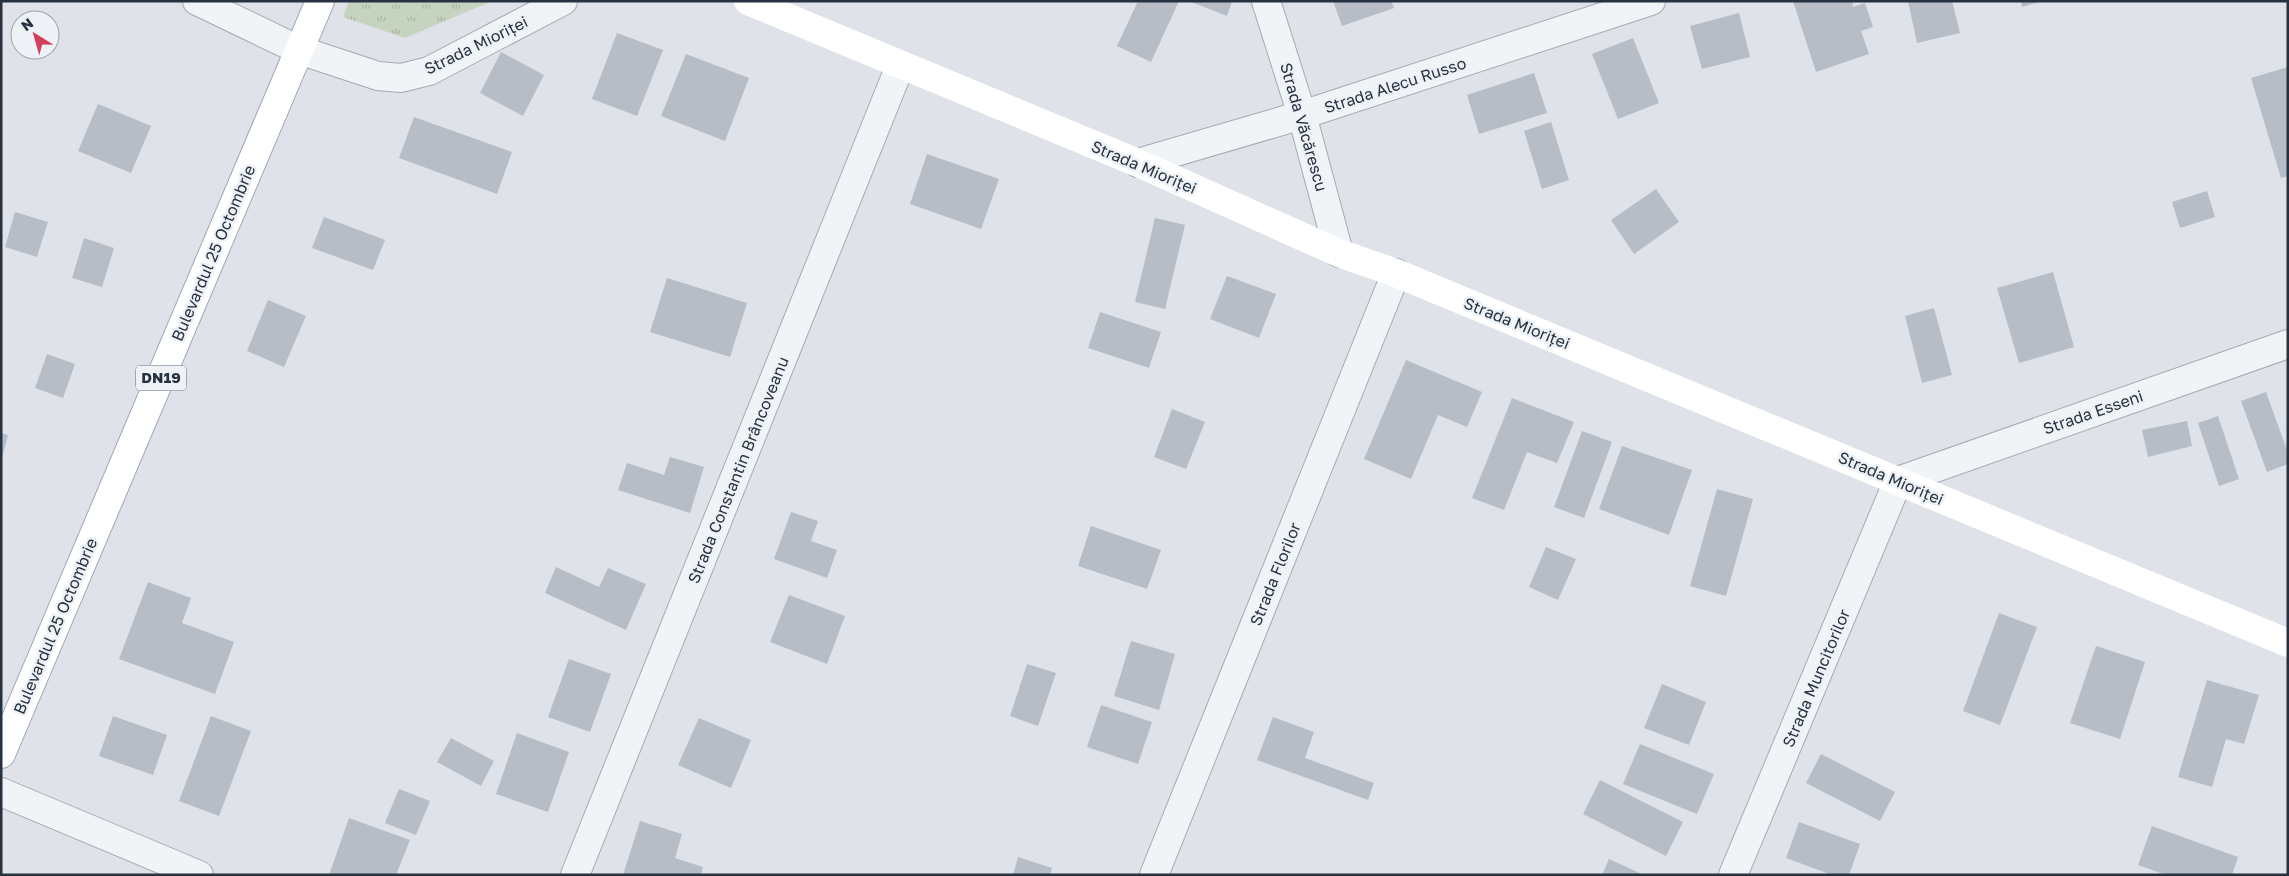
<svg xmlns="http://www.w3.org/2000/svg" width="2289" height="876" viewBox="0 0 2289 876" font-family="'Golos Text',sans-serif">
	<defs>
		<pattern id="grass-tufts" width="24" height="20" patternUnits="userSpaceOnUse" patternTransform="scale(1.25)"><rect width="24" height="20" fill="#c5d3bf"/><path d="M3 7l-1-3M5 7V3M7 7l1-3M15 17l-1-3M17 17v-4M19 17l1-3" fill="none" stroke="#a9b6a5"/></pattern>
	</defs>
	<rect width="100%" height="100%" fill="#dfe3e9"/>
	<polygon fill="url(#grass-tufts)" points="349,1 492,1 405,38 343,17"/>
	<g fill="#b6bdc6">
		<polygon points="1138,1 1179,1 1151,62 1117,46"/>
		<polygon points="1189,1 1232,1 1227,16"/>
		<polygon points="1333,1 1391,1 1394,8 1342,26"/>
		<polygon points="1793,1 1852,1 1853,7 1865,3 1873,27 1861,31 1869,54 1816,72"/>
		<polygon points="1908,1 1952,1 1960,33 1917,43"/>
		<polygon points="2021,1 2039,1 2039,2 2022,7"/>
		<polygon points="1739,13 1750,57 1702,69 1690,26"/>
		<polygon points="617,33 663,50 637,116 592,99"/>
		<polygon points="1633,38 1659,103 1618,119 1592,54"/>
		<polygon points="501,52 544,75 523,116 480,93"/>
		<polygon points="686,54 749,78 725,141 661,116"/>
		<polygon points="2288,67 2288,176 2281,178 2251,78"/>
		<polygon points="1534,73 1547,113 1479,134 1467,95"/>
		<polygon points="98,104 151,126 131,173 78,151"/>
		<polygon points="414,117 512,152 497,194 399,158"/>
		<polygon points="1551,122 1569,180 1542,189 1524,131"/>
		<polygon points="927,154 999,179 981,229 910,204"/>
		<polygon points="1656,189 1679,222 1634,254 1611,220"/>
		<polygon points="2207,191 2215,217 2180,228 2172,202"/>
		<polygon points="15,212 48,222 37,257 5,247"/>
		<polygon points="324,217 385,240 373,270 312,248"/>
		<polygon points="1155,218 1185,225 1165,309 1135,302"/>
		<polygon points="84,238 114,248 102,287 72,278"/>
		<polygon points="2053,272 2074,347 2019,363 1997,288"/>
		<polygon points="1227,276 1276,294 1259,338 1210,319"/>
		<polygon points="667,278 747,303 730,357 650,332"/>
		<polygon points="268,300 306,316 284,367 247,351"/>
		<polygon points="1934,308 1952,375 1922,383 1905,316"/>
		<polygon points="1100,312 1161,332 1149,368 1088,348"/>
		<polygon points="47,354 75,364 63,398 35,388"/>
		<polygon points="1406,360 1482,392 1467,427 1438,415 1411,479 1364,459"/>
		<polygon points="2266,392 2288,453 2288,464 2267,472 2241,401"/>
		<polygon points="1512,398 1574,422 1557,463 1527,452 1504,510 1472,498"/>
		<polygon points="1172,409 1205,422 1186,469 1154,457"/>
		<polygon points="2218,416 2239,479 2219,486 2198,423"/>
		<polygon points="2187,421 2192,446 2148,457 2142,430"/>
		<polygon points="1582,431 1612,442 1584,518 1554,507"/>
		<polygon points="1,433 8,435 2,458 1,458"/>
		<polygon points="1622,446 1692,470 1669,535 1599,509"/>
		<polygon points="670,457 704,467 690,513 618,490 627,463 664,475"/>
		<polygon points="1717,489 1753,499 1726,596 1690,586"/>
		<polygon points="791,512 818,521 811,541 837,550 827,578 774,559"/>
		<polygon points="1091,526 1161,550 1147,589 1078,566"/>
		<polygon points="1546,547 1576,559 1558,600 1529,587"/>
		<polygon points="556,567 599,587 608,568 646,584 626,630 545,593"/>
		<polygon points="148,582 191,598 182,623 234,642 215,694 119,659"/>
		<polygon points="789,595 845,616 827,664 770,642"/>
		<polygon points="1999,613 2037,627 2000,725 1963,711"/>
		<polygon points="1131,641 1175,654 1159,710 1114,696"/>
		<polygon points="2096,646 2145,662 2120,739 2070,723"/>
		<polygon points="569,659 611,674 590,732 548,717"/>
		<polygon points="1027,664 1056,673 1038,726 1010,716"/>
		<polygon points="2207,680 2259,695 2244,744 2226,739 2212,787 2178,777"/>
		<polygon points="1662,684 1706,702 1689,745 1644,728"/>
		<polygon points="1101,705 1152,722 1138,764 1087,747"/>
		<polygon points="113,716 167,735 153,775 99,756"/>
		<polygon points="211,716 251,731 219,816 179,801"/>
		<polygon points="1273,717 1314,732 1305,758 1374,783 1368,800 1257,760"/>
		<polygon points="699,718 751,740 731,788 678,765"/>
		<polygon points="517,733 569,752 548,812 496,794"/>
		<polygon points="451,738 494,761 481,786 437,762"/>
		<polygon points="1640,744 1714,774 1697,814 1623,784"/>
		<polygon points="1821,754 1895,792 1880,821 1806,783"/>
		<polygon points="1600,780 1683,822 1666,856 1583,814"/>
		<polygon points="399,789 430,801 416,835 385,823"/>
		<polygon points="349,818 410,840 396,875 329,875"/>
		<polygon points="640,821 682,834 675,858 703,867 701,875 623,875"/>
		<polygon points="1799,822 1860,844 1849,875 1832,875 1786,858"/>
		<polygon points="2152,826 2238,857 2232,875 2166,875 2138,865"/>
		<polygon points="1018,857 1052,868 1050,875 1013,875"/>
		<polygon points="1609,859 1644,875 1602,875"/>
	</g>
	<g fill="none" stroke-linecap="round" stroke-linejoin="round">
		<defs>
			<g id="street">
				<polyline points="197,1 299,50 378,76 401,78 429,71 563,1"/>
				<polyline points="1266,1 1302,115 1339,253"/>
				<polyline points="1138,163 1302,115 1651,1"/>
				<polyline points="1,792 199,875"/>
				<polyline points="575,875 900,66"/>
				<polyline points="1154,875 1396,273"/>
				<polyline points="1733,875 1898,481 2288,344"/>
			</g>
			<polyline id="primary" points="1,754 320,1"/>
		</defs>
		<use href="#street" stroke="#a4aab3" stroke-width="30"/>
		<use href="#primary" stroke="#9da8b5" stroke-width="30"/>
		<use href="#street" stroke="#f1f4f7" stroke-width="28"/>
		<polyline stroke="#fff" stroke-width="28" points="748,1 1138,163 1339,253 1396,273 2288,643"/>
		<use href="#primary" stroke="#fff" stroke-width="28"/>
	</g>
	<g text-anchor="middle" stroke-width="5" stroke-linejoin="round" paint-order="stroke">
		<rect fill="#eef2f6" stroke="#636c77" stroke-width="1" x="136" y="365.5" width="50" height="25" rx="4"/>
		<g font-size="15" font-weight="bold" fill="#273240">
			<text x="161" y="383">DN19</text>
		</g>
		<g font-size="16" fill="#273240" stroke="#eef2f6">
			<text transform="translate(476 45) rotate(-26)" y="6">Strada Mioriței</text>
			<text transform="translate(1395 85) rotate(-18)" y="6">Strada Alecu Russo</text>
			<text transform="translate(1304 127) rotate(74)" y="6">Strada Văcărescu</text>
			<text transform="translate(1144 167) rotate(23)" y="6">Strada Mioriței</text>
			<text transform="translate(213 253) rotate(-67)" y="6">Bulevardul 25 Octombrie</text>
			<text transform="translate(1517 323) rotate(22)" y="6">Strada Mioriței</text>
			<text transform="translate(2093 412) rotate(-19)" y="6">Strada Esseni</text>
			<text transform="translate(738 470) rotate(-68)" y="6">Strada Constantin Brâncoveanu</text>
			<text transform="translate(1891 478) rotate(23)" y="6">Strada Mioriței</text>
			<text transform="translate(1275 574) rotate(-68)" y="6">Strada Florilor</text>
			<text transform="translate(55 626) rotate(-67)" y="6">Bulevardul 25 Octombrie</text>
			<text transform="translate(1816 678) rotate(-67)" y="6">Strada Muncitorilor</text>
		</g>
	</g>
	<rect width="2289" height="876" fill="none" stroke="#273240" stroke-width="5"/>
	<g transform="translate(35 35) rotate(323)"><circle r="24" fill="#eef2f6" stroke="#9ea5ad"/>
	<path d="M0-4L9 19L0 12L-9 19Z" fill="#d33e5d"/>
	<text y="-8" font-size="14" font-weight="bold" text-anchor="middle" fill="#273240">N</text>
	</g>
</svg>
